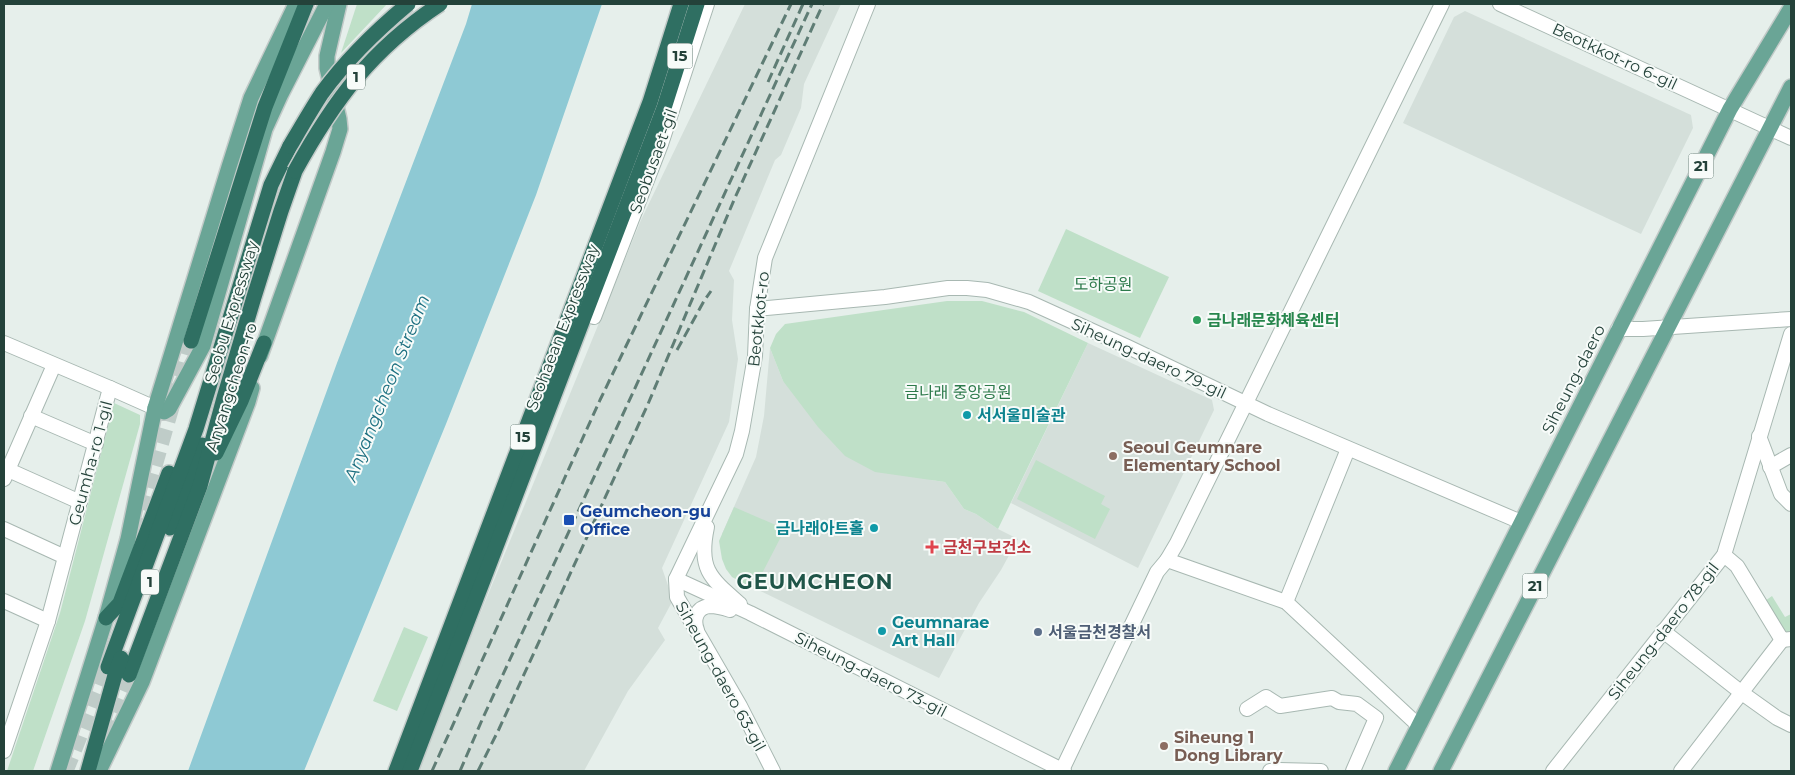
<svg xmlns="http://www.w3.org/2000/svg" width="1795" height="775" viewBox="0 0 1795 775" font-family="Montserrat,'Noto Sans KR',sans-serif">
	<rect width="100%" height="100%" fill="#e6efeb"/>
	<g fill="#d4dfda">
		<polygon points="745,4 841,4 804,84 801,108 781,155 775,160 729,271 734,280 732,320 738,359 729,422 662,568 673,600 658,628 665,640 628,691 584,771 416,771 641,220"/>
		<polygon points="1465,11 1691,115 1693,128 1641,234 1403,123 1454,17"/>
		<polygon points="1088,343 1212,400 1214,410 1138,568 1011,503"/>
		<polygon points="770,348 783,381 931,480 945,482 964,509 976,514 998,529 1018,539 1001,570 979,603 939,678 742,582 722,534 756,457 764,416"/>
	</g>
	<g fill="#bfe0c8">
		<polygon points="357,4 387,4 341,53"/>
		<polygon points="1066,229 1169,277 1140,338 1038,291"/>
		<polygon points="947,301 982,301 1024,312 1088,343 998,529 976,514 964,509 945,482 875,472 845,456 818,427 783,381 770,348 776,334 785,324"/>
		<polygon points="114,403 140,415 140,424 85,621 33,771 7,771 60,613"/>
		<polygon points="1036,460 1105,496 1101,504 1110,509 1095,539 1017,499"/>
		<polygon points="734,507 785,529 754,589 732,577 726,569 722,559 719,541"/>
		<polygon points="1772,596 1785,617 1791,614 1791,634 1782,636 1762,603"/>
		<polygon points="404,627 428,637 397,711 373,701"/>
	</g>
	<polygon fill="#8ec9d4" points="472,4 602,4 536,195 446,424 304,771 188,771 337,363 466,24"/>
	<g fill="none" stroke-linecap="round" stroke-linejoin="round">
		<g stroke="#bfccc8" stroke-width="15" stroke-dasharray="15 8" stroke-linecap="butt">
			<polyline points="136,532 191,341"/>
			<polyline points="104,733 129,675"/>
			<polyline points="66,771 108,667"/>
		</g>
		<defs>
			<g id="minor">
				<polyline points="1500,4 1791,138"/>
				<polyline points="757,309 885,297 948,288 967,288 987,290 1029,302 1128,347 1268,414 1521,522"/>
				<polyline points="594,317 661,144 707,4"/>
				<polyline points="1618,329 1643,329 1791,319"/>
				<polyline points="4,343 110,388 48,621 4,751"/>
				<polyline points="110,388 155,408"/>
				<polyline points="31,416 96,444"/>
				<polyline points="1759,436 1781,494 1791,504"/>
				<polyline points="1770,467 1791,455"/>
				<polyline points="4,468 80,502"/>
				<polyline points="4,479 54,365"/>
				<path d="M707 527C698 569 710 578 740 604"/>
				<polyline points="4,529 65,557"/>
				<polyline points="1724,555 1737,566 1782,640 1791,639"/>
				<polyline points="1167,560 1286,602 1419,726"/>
				<polyline points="676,579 750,613 1064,771"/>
				<polyline points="4,601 48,621"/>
				<polyline points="1286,602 1348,449"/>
				<path d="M697 630C693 620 696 607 710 606 716 606 724 608 730 610"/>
				<polyline points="1663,631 1742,693 1777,718 1791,725"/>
				<polyline points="1247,709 1266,697 1280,706 1332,698 1339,702 1357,704 1376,718 1353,771"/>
				<polyline points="1062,770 1157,572 1167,560 1177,543 1442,4"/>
				<polyline points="773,771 740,706 677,597 676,579 736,454 742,431 755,356 757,309 765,258 868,4"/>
				<polyline points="1270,771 1279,770 1321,771"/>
				<polyline points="1553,771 1724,555 1791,334"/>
				<polyline points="1681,771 1782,640"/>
			</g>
			<g id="major">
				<polyline points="260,356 333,152 340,129 339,119 327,68 327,56 339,4"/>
				<polyline points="155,408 164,412 169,409 203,346 265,129 281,94 327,4"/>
				<polyline points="58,771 106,618 128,539 155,408 229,167 251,98 296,4"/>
				<polyline points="99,771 142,682 248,402 252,388"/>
				<polyline points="1396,771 1730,109 1791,8"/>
				<polyline points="1441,771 1791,87"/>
			</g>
			<g id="highway">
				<polyline points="191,341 265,107 306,4"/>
				<polyline points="216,453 241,401 264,343"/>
				<polyline points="170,528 202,445"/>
				<polyline points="106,618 120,603 169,473"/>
				<polyline points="108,667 196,429 271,185 290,146"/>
				<polyline points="129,675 200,486 224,398 254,297 281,211 295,171"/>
				<polyline points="88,771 115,675 121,658"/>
				<polyline points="396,771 650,102 681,4"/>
				<polyline points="410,771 664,108 697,4"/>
			</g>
		</defs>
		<use href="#minor" stroke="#a8b8b2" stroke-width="16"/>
		<use href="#major" stroke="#c2cac8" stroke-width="18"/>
		<use href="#highway" stroke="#c2cac8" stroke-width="18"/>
		<use href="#minor" stroke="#fff" stroke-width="14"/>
		<use href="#major" stroke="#6aa596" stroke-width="15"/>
		<use href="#highway" stroke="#2f6f62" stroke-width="15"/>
		<g stroke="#5f7d75" stroke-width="3" stroke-dasharray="10 5" stroke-linecap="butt">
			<polyline points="768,82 803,4"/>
			<polyline points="677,350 704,301 711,291"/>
			<polyline points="432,771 600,400 791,4"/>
			<polyline points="460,771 482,720 812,4"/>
			<polyline points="478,771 499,729 648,404 734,200 823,4"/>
		</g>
		<defs>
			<g id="highway-bridge">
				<path d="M290 146C300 129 311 110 322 93 346 60 377 30 408 4"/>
				<path d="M295 171C334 100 372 49 440 4"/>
			</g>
		</defs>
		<use href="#highway-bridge" stroke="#c2cac8" stroke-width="18" stroke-linecap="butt"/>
		<use href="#highway-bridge" stroke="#2f6f62" stroke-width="15"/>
	</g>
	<circle fill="#2e9e5b" stroke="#f7fbf9" stroke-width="2" cx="1197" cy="320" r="5"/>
	<g fill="#0f9aa8" stroke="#f7fbf9" stroke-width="2">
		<circle cx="967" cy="415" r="5"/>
		<circle cx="874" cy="528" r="5"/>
		<circle cx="882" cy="631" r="5"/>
	</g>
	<g fill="#8d6e63" stroke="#f7fbf9" stroke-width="2">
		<circle cx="1113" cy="456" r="5"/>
		<circle cx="1164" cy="746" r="5"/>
	</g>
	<rect fill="#1a4fb4" stroke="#f7fbf9" stroke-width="2" x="563" y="514" width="12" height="12" rx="2.5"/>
	<path fill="#e0444e" stroke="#f7fbf9" stroke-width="2" d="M929.5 539.5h5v5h5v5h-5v5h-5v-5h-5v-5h5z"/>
	<circle fill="#5c6f8a" stroke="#f7fbf9" stroke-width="2" cx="1038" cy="632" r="5"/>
	<g text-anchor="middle" stroke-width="4" stroke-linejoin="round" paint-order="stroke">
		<g fill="#f7fbf9" stroke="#637a73" stroke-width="1">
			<rect x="667.5" y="43.5" width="25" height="25" rx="4"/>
			<rect x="347" y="64.5" width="18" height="25" rx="4"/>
			<rect x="1688.5" y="153.5" width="25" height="25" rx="4"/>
			<rect x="510.5" y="424.5" width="25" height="25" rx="4"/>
			<rect x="141" y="569.5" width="18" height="25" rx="4"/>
			<rect x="1522.5" y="573.5" width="25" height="25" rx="4"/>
		</g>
		<g font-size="15" font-weight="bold" fill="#24423a">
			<text x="680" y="61">15</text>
			<text x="356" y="82">1</text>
			<text x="1701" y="171">21</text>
			<text x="523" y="442">15</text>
			<text x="150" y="587">1</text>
			<text x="1535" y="591">21</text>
		</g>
		<g font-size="16" fill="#24423a" stroke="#f7fbf9">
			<text transform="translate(1615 56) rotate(25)" y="6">Beotkkot-ro 6-gil</text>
			<text transform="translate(653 161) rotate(-70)" y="6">Seobusaet-gil</text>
			<text transform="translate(231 312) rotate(-73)" y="6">Seobu Expressway</text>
			<text transform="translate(758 319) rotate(-84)" y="6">Beotkkot-ro</text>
			<text transform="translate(562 327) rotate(-69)" y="6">Seohaean Expressway</text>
			<text transform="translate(1149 358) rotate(25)" y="6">Siheung-daero 79-gil</text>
			<text transform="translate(1573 379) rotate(-63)" y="6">Siheung-daero</text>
			<text transform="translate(231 387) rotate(-72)" y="6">Anyangcheon-ro</text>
			<text transform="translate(90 463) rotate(-75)" y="6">Geumha-ro 1-gil</text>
			<text transform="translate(1663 631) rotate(-52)" y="6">Siheung-daero 78-gil</text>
			<text transform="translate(871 674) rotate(27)" y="6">Siheung-daero 73-gil</text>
			<text transform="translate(721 676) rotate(61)" y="6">Siheung-daero 63-gil</text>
		</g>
		<g font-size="16" fill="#2d7a4b" stroke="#f7fbf9">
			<text x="1103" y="290">도하공원</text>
			<text x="958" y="398">금나래 중앙공원</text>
		</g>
		<g font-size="16" font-weight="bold" fill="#27864d" stroke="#f7fbf9" text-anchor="start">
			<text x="1207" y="326">금나래문화체육센터</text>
		</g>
		<g font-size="16" font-weight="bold" fill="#0d838f" stroke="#f7fbf9" text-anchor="start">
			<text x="977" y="421">서서울미술관</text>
			<text x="864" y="534" text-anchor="end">금나래아트홀</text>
			<text x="892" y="628">Geumnarae<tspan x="892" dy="18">Art Hall</tspan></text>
		</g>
		<g font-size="16" font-weight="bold" fill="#785e54" stroke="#f7fbf9" text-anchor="start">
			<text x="1123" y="453">Seoul Geumnare<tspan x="1123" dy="18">Elementary School</tspan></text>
			<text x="1174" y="743">Siheung 1<tspan x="1174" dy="18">Dong Library</tspan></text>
		</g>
		<g font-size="16" font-weight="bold" fill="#164399" stroke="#f7fbf9" text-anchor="start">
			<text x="580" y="517">Geumcheon-gu<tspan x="580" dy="18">Office</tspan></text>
		</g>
		<g font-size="16" font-weight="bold" fill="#be3a42" stroke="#f7fbf9" text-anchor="start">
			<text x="943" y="553">금천구보건소</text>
		</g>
		<g font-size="16" font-weight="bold" fill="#4e5e75" stroke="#f7fbf9" text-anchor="start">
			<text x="1048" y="638">서울금천경찰서</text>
		</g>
		<g font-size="18" font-style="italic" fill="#1c6f80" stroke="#f7fbf9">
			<text transform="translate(387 388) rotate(-68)" y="6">Anyangcheon Stream</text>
		</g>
		<g font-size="21" font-weight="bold" letter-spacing="1" fill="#1f5548" stroke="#f7fbf9">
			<text x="815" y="589">GEUMCHEON</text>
		</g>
	</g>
	<rect width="1795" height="775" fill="none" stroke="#24423a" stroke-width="10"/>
</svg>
